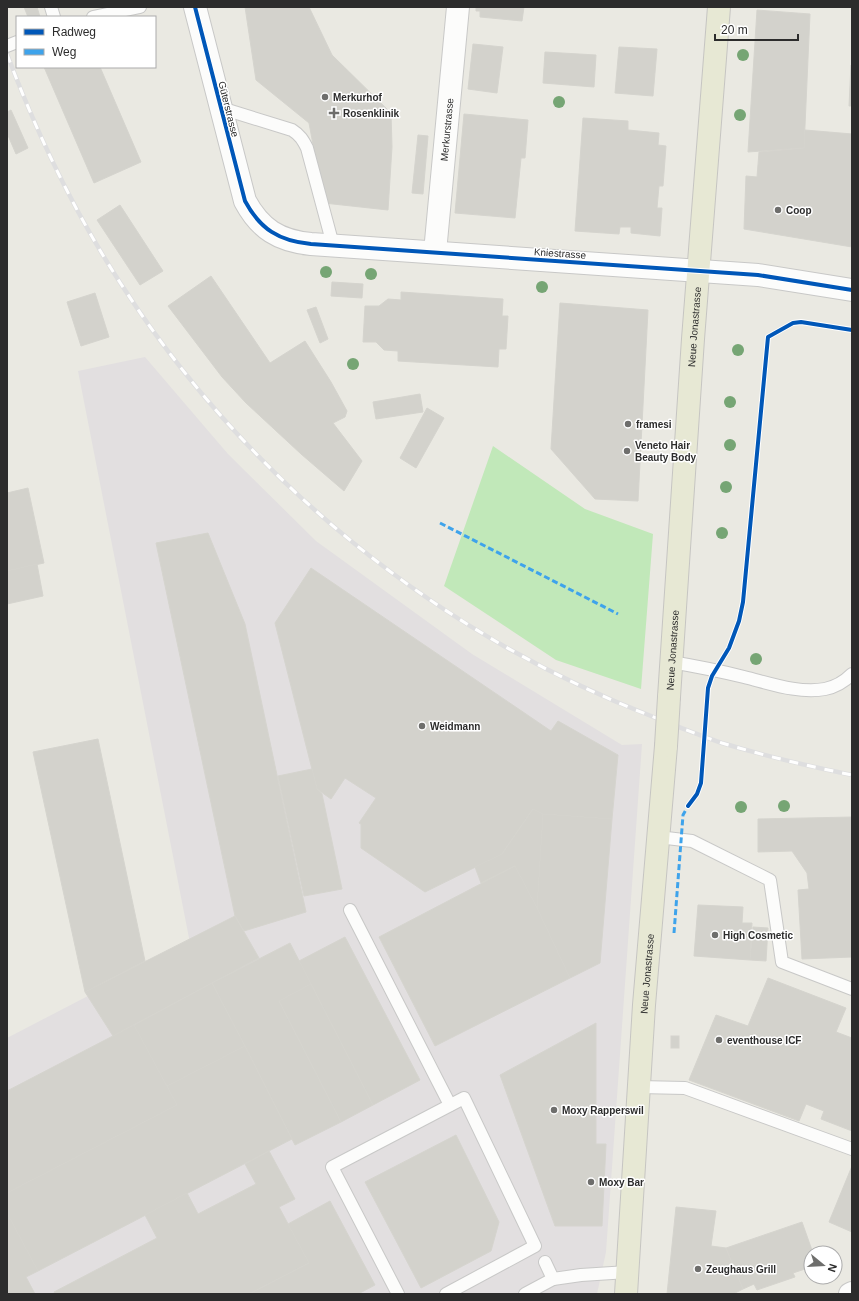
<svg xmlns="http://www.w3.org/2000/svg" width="859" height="1301" viewBox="0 0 859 1301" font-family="Arial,sans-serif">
	<rect width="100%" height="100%" fill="#eae9e2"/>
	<polygon fill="#e2dfe0" points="145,357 228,454 316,541 472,654 622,745 642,744 606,1252 597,1294 7,1294 7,1038 190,943 78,371"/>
	<polygon fill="#c1e8b9" points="493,446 585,509 653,534 641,689 556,660 444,586"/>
	<g fill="#d3d2cc" stroke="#d5d4ce">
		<polygon points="24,7 37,7 40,17 28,17"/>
		<polygon points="245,7 309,7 332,55 391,113 392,147 388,210 324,203 309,123 256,80"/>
		<polygon points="476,7 524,7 522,21 480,17 480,11 476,11"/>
		<polygon points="757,10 810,14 804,148 748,152"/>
		<polygon points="473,44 503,47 497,93 468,89"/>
		<polygon points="619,47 657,49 653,96 615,93"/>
		<polygon points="545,52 596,55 594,87 543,83"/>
		<polygon points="851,65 852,65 852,106 849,106"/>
		<polygon points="44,67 100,67 141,162 94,183"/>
		<polygon points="11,110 28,148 16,154 7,133 7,112"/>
		<polygon points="464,114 528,120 525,158 521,158 515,218 455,213"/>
		<polygon points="583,118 628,121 628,130 659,133 658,145 666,146 663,186 659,186 657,208 662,208 660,236 631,233 631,227 620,227 619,234 575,231"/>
		<polygon points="805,130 852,134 852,247 744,229 746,176 757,177 759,152 804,148"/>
		<polygon points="418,135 428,136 423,194 412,193"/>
		<polygon points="120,205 163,271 140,285 97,220"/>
		<polygon points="211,276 270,363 305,341 331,382 347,411 345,417 333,423 362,461 344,491 301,454 246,403 222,377 168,306"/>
		<polygon points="332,282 363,284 362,298 331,296"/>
		<polygon points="401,292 503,299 502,316 508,316 506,349 499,349 498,367 398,361 398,351 384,350 376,342 363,342 365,306 379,306 388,299 401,300"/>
		<polygon points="95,293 109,337 81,346 67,302"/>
		<polygon points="560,303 648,310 638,501 595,499 551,449"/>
		<polygon points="316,307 328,339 320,343 307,310"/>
		<polygon points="420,394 423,412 376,419 373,402"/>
		<polygon points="427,408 444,418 416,468 400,458"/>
		<polygon points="28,488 44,563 7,571 7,493"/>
		<polygon points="208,533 245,624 306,912 244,931 235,916 156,543"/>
		<polygon points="37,564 43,596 7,604 7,571"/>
		<polygon points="311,568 551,731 558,721 618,755 612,819 543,814 533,809 502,854 425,892 361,848 361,824 359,823 376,798 345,778 331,799 317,789 275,623"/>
		<polygon points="98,739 145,961 85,992 33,752"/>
		<polygon points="312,769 317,789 322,794 342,889 304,896 278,776"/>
		<polygon points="533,809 543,814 537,908 515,866 481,883 475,867 502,854"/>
		<polygon points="543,814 612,819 600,963 570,978 537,908"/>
		<polygon points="852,817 852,957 802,959 798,890 809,889 807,873 792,851 758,852 758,819"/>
		<polygon points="515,866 537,908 570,978 435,1046 379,937"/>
		<polygon points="698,905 743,907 742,923 752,923 750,960 694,956"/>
		<polygon points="235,916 259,958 113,1036 85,992"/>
		<polygon points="753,927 768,928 766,961 750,960"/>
		<polygon points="345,937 420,1080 373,1105 299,961"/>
		<polygon points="290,943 311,984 279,1001 341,1122 295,1145 212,983"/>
		<polygon points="768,978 846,1008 836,1032 852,1038 852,1131 821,1119 824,1111 806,1104 799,1121 689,1080 716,1015 748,1026"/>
		<polygon points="212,983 245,1046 167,1086 134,1025"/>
		<polygon points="311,984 373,1105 341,1122 279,1001"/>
		<polygon points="596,1023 596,1144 606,1144 602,1226 555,1226 500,1075"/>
		<polygon points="134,1025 177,1105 7,1193 7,1091"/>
		<rect x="671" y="1036" width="8" height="12"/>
		<polygon points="245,1046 292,1139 38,1271 7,1213 7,1193 177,1105 167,1086"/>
		<polygon points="456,1135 499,1222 491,1251 421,1288 365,1182"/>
		<polygon points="269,1151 295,1199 279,1207 309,1263 249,1294 55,1294 54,1292 157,1238 145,1215 187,1193 198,1214 256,1184 245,1164"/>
		<polygon points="852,1166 852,1232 829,1222"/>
		<polygon points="330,1201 375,1285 358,1294 249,1294 309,1263 288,1224"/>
		<polygon points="676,1207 716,1211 711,1246 726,1248 743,1289 733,1294 667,1294"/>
		<polygon points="7,1213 38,1271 26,1277 35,1294 7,1294"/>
		<polygon points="802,1222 813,1253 811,1253 811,1267 793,1273 795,1277 757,1290 754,1284 743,1289 726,1248"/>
	</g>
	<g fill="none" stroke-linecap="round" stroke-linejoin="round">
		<defs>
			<g id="lane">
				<polyline points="51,7 54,17"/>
				<polyline points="93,17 140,7"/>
				<polyline points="7,46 17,42"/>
				<path d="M221 108 292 130C300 135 303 140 307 148L333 245"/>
				<path d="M671 662C695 666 720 671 744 677 769 683 799 694 825 689 835 687 845 681 852 674"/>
				<polyline points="658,837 692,841 770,880 782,962 852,989"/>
				<polyline points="350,910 450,1105"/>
				<polyline points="639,1087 685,1088 852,1149"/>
				<polyline points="545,1262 553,1279 581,1275 628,1272"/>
				<polyline points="398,1294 332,1167 464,1098 535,1246 446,1294"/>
				<polyline points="525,1294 553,1279"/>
			</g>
			<g id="street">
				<path d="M195 7 245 201C260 229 279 241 311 244L758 275 852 290"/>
				<path id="s1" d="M435 252 458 7"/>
				<polyline points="850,1294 852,1293"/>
			</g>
			<g id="primary">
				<path id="s2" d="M669 697 693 339 719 7"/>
				<path id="s3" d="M626 1294 644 1005 666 746"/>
			</g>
		</defs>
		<use href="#lane" stroke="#c8c8c7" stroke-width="14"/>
		<use href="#street" stroke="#c8c8c7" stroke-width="24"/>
		<use href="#primary" stroke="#c6c5c2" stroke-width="24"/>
		<use href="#lane" stroke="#fcfcfb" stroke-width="12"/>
		<use href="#street" stroke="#fcfcfb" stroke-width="22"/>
		<use href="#primary" stroke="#e7e8d4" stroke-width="22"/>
		<defs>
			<path id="rail" d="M7 54C37 134 74 212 121 284 247 479 434 632 651 716 674 725 698 735 722 743 765 756 808 766 852 775"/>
		</defs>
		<use href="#rail" stroke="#dededf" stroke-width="4.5"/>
		<use href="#rail" stroke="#fff" stroke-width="3" stroke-dasharray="9" stroke-linecap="butt"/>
		<defs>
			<polyline id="primary-bridge" points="666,746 669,697"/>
		</defs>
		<use href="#primary-bridge" stroke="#c6c5c2" stroke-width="24" stroke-linecap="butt"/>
		<use href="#primary-bridge" stroke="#e7e8d4" stroke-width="22"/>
		<g stroke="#3ea3eb" stroke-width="3" stroke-dasharray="6 3" stroke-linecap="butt">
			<polyline points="440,523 618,614"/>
			<polyline points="674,933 683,815 688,806"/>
		</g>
		<defs>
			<g id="cycleway">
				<path d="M195 7 245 201C260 229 279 241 311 244L758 275 852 290"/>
				<polyline points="688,806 697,794 701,783 708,688 712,676 729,648 739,621 743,602 768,337 793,323 801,322 852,330"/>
			</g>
		</defs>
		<use href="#cycleway" stroke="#fff" stroke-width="6"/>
		<use href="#cycleway" stroke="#0057b8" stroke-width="4"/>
	</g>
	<g fill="#76a574">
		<circle cx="743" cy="55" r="6"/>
		<circle cx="559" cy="102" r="6"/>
		<circle cx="740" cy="115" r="6"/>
		<circle cx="326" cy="272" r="6"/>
		<circle cx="371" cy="274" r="6"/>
		<circle cx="542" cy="287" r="6"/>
		<circle cx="738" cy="350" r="6"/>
		<circle cx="353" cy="364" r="6"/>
		<circle cx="730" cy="402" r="6"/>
		<circle cx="730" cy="445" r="6"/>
		<circle cx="726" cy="487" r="6"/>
		<circle cx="722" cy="533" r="6"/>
		<circle cx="756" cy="659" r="6"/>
		<circle cx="784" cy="806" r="6"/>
		<circle cx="741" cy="807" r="6"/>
	</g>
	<g fill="#6e6e6c" stroke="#fff" stroke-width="1.5">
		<circle cx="325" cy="97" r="4"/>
		<path d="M332 107h4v4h4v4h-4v4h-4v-4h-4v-4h4z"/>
		<circle cx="778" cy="210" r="4"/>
		<circle cx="628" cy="424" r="4"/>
		<circle cx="627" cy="451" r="4"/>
		<circle cx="422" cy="726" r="4"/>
		<circle cx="715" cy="935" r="4"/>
		<circle cx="719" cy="1040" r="4"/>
		<circle cx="554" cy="1110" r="4"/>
		<circle cx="591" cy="1182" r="4"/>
		<circle cx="698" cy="1269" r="4"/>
	</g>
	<g text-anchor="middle" stroke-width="3" stroke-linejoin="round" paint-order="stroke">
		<g font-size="10" font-weight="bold" fill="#2c2c2c" stroke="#fff" text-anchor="start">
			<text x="333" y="101">Merkurhof</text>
			<text x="343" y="117">Rosenklinik</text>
			<text x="786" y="214">Coop</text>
			<text x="636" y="428">framesi</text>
			<text x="635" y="449">Veneto Hair<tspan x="635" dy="12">Beauty Body</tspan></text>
			<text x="430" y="730">Weidmann</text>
			<text x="723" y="939">High Cosmetic</text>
			<text x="727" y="1044">eventhouse ICF</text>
			<text x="562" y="1114">Moxy Rapperswil</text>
			<text x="599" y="1186">Moxy Bar</text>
			<text x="706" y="1273">Zeughaus Grill</text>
		</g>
		<g font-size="10" fill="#2c2c2c" stroke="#fff">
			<text transform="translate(229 109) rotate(76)" y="4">Güterstrasse</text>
			<text dy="4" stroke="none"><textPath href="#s1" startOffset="123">Merkurstrasse</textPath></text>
			<text transform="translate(560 253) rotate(4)" y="4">Kniestrasse</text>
			<text dy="4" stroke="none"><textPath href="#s2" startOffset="371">Neue Jonastrasse</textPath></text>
			<text dy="4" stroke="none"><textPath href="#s2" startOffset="47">Neue Jonastrasse</textPath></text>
			<text dy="4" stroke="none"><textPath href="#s3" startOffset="321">Neue Jonastrasse</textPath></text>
		</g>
	</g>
	<rect width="859" height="1301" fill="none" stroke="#2c2c2c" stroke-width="16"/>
	<rect x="16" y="16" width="140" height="52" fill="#ffffff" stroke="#ababab"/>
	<rect x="24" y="29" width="20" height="6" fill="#0057b8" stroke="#ababab"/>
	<text x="52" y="36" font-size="12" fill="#2c2c2c">Radweg</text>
	<rect x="24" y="49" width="20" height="6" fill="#3ea3eb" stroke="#ababab"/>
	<text x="52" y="56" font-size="12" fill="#2c2c2c">Weg</text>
	<g transform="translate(823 1265) rotate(108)"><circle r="19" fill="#ffffff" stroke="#ababab"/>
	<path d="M0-3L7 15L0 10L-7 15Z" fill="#6e6e6c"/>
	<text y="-6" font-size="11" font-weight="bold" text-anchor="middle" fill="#2c2c2c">N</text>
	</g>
	<path d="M715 34v6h83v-6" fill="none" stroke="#2c2c2c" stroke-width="2"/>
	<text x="721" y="34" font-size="12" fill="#2c2c2c" stroke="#ffffff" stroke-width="3" paint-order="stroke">20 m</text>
</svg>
